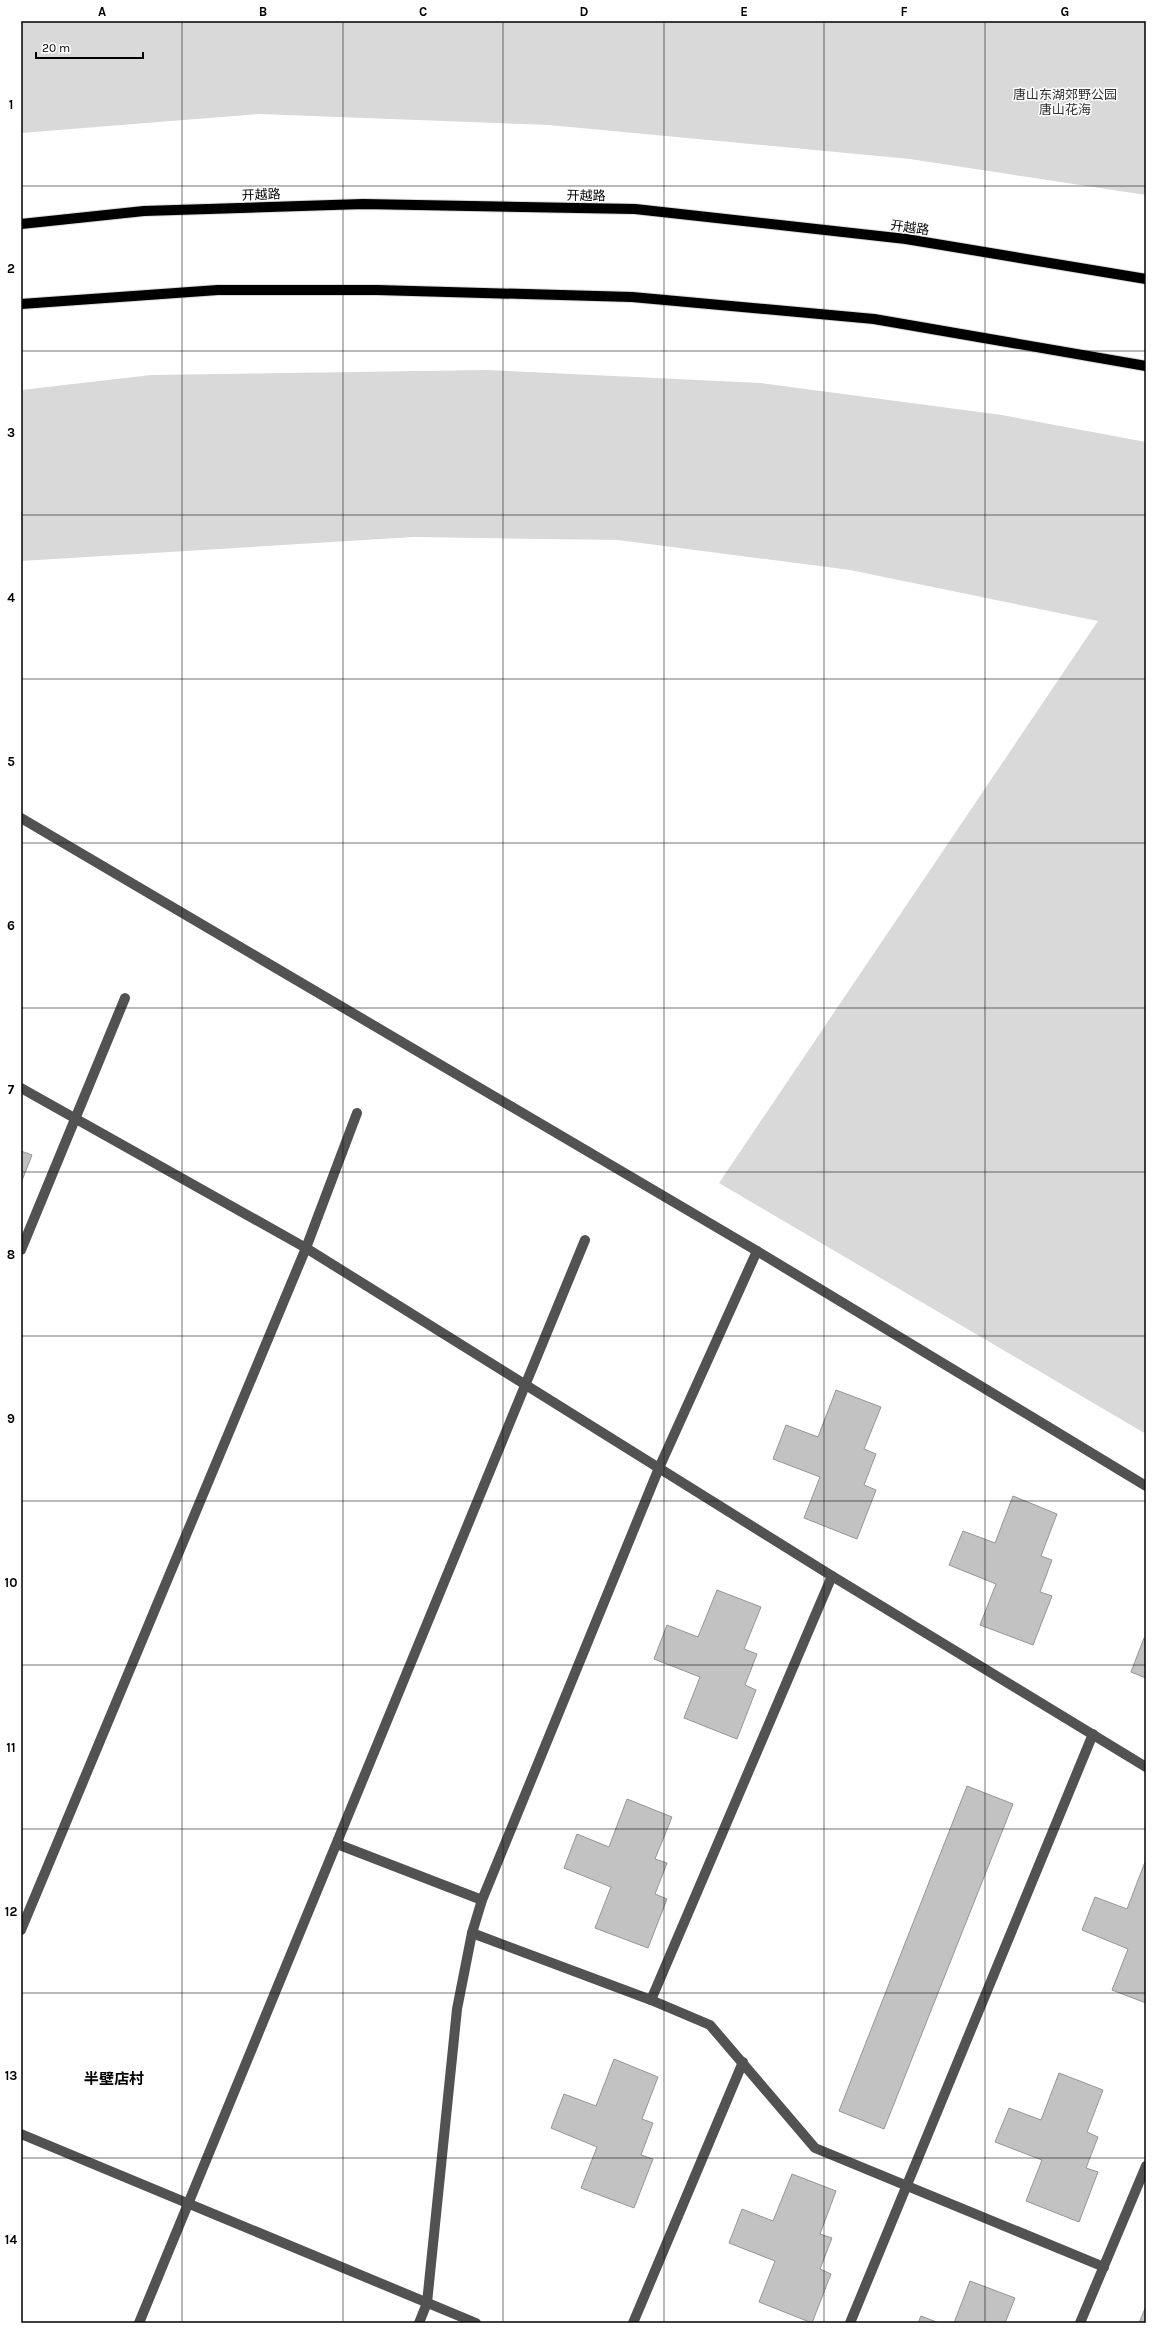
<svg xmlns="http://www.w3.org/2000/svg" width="1167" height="2344" viewBox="0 0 1167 2344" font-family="Karla,'Noto Sans SC',sans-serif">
	<rect width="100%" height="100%" fill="#fff"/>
	<g fill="#d9d9d9">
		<polygon points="21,21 1146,21 1146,195 910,159 549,125 259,114 21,133"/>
		<polygon points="487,370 761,383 1002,415 1146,442 1146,1434 719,1183 1098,621 850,570 618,540 414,537 21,561 21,390 151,375"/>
	</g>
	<g fill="#c2c2c2" stroke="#969696">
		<polygon points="21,1151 32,1155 21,1183"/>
		<polygon points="836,1390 881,1407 864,1449 876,1454 864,1485 876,1490 857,1539 804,1518 820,1477 773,1459 786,1425 818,1437"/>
		<polygon points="1013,1496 1057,1514 1041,1556 1052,1560 1040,1592 1052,1596 1033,1645 980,1625 996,1584 949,1565 963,1531 995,1543"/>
		<polygon points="717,1590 761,1607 744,1649 757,1654 745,1685 756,1690 737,1739 684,1718 700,1677 654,1659 667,1625 698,1637"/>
		<polygon points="1144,1638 1146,1639 1146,1678 1131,1672"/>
		<polygon points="967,1786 1013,1804 884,2129 839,2111"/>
		<polygon points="627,1799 672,1817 655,1859 667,1863 655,1894 667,1899 648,1948 595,1928 611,1887 564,1868 577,1834 609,1847"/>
		<polygon points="1145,1862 1146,1862 1146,2003 1112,1990 1128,1949 1082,1930 1095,1897 1127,1909"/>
		<polygon points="614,2059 658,2077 642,2119 653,2123 641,2155 653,2159 634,2208 581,2188 597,2147 551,2128 564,2094 596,2106"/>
		<polygon points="1059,2073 1103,2090 1087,2132 1098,2137 1086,2168 1098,2172 1079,2222 1026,2201 1042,2160 995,2142 1009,2108 1041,2120"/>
		<polygon points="792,2174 836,2191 820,2234 832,2238 820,2269 831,2274 812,2323 759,2302 775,2261 729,2243 742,2209 773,2221"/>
		<polygon points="970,2281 1015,2298 1005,2323 954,2323"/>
		<polygon points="1146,2306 1146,2323 1139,2323"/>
		<polygon points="921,2316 939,2323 918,2323"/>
	</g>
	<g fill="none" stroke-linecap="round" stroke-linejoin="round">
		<defs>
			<g id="major">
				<polyline points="21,224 144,211 363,204 635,209 906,239 1146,279"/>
				<polyline points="21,304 218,290 377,290 632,297 874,319 1146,366"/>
			</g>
		</defs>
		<use href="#major" stroke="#dbdbdb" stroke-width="12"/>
		<g stroke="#525252" stroke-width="10">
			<polyline points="21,818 757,1251 1146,1486"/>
			<polyline points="21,1088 306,1248 832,1576 1146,1767"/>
			<polyline points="21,1250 125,998"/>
			<polyline points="337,1844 482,1900"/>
			<polyline points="21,1930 306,1248 357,1113"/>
			<polyline points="472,1933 651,2000 710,2025 815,2148 1104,2267"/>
			<polyline points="651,2000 832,1576"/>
			<polyline points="21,2134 476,2323"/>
			<polyline points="139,2323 585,1240"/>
			<polyline points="419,2323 427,2303 457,2009 472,1933 482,1900 659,1468 757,1251"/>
			<polyline points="633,2323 743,2062"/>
			<polyline points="850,2323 1093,1734"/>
			<polyline points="1080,2323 1146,2166"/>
		</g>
		<use href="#major" stroke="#000" stroke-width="10"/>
	</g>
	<path fill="none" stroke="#000" stroke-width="1" stroke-opacity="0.55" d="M182 21V2323M343 21V2323M503 21V2323M664 21V2323M824 21V2323M985 21V2323M21 186H1146M21 351H1146M21 515H1146M21 679H1146M21 843H1146M21 1008H1146M21 1172H1146M21 1336H1146M21 1501H1146M21 1665H1146M21 1829H1146M21 1993H1146M21 2158H1146"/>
	<g text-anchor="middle" stroke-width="3" stroke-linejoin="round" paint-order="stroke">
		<g font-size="13" fill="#303030" stroke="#fff">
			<text x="1065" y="99">唐山东湖郊野公园<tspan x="1065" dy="15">唐山花海</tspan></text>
		</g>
		<g font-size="13" fill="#000" stroke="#fff">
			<text transform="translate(261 194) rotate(-2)" y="5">开越路</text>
			<text transform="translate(586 195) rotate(1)" y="5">开越路</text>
			<text transform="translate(910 227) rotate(8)" y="5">开越路</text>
		</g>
		<g font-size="15" font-weight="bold" fill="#000" stroke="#fff">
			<text x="114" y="2084">半壁店村</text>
		</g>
	</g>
	<rect width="1167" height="2344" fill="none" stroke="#ffffff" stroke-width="44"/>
	<path d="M36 52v6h107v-6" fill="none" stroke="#000000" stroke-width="2"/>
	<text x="42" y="52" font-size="12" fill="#000000" stroke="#ffffff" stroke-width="3" paint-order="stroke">20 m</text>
	<rect x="22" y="22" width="1123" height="2300" fill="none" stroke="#000" stroke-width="1.5"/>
	<g font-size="13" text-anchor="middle" font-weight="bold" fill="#000">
		<text x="102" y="16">A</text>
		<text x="263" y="16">B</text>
		<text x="423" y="16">C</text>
		<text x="584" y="16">D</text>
		<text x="744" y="16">E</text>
		<text x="904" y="16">F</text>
		<text x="1065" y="16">G</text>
		<text x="11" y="109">1</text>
		<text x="11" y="273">2</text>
		<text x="11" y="437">3</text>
		<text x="11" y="602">4</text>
		<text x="11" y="766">5</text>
		<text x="11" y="930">6</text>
		<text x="11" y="1094">7</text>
		<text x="11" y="1259">8</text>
		<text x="11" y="1423">9</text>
		<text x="11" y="1587">10</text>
		<text x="11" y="1752">11</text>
		<text x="11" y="1916">12</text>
		<text x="11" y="2080">13</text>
		<text x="11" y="2244">14</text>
	</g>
</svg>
